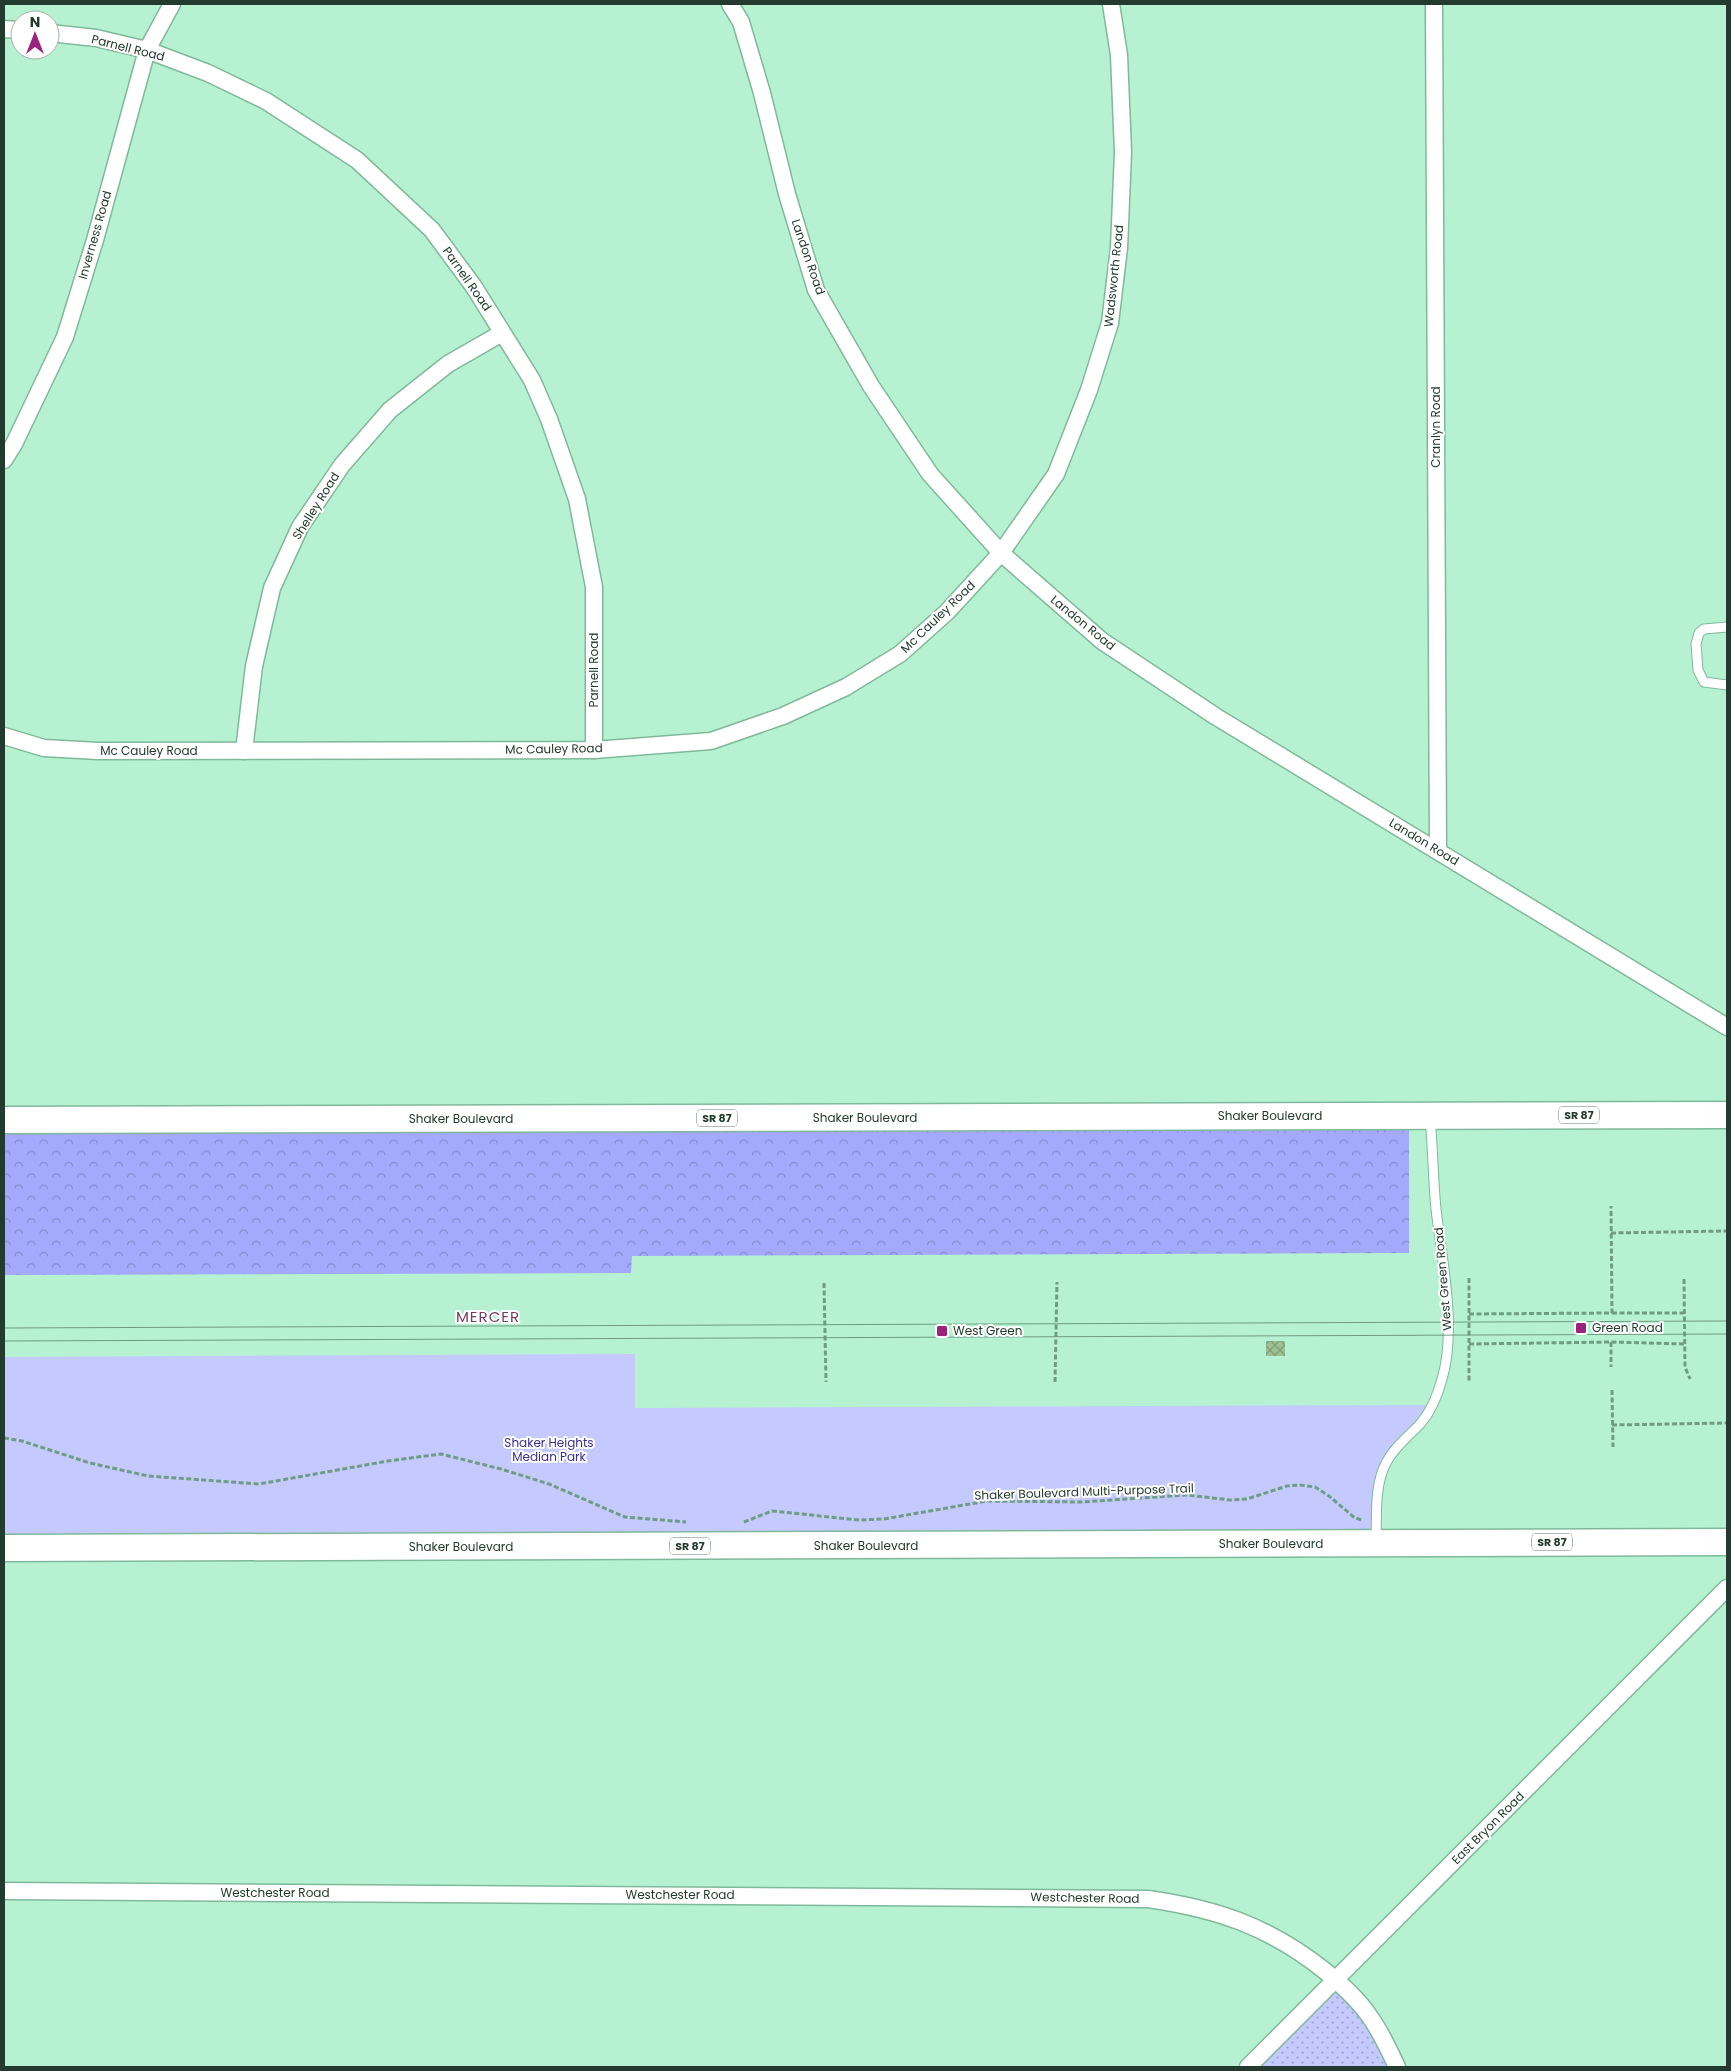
<svg xmlns="http://www.w3.org/2000/svg" width="1731" height="2071" viewBox="0 0 1731 2071" font-family="Poppins,sans-serif">
	<defs>
		<pattern id="grass-dots" width="8" height="8" patternUnits="userSpaceOnUse" patternTransform="scale(1.25)"><rect width="8" height="8" fill="#c4c9fe"/><path d="M2 2h.1M6 6h.1" fill="none" stroke="#9fa4ce" stroke-width="1.8" stroke-linecap="round"/></pattern>
		<pattern id="forest-crowns" width="20" height="18" patternUnits="userSpaceOnUse" patternTransform="scale(1.25)"><rect width="20" height="18" fill="#a4a9fe"/><path d="M2 6a3 3 0 1 1 6 0M12 15a3 3 0 1 1 6 0" fill="none" stroke="#858bce"/></pattern>
		<pattern id="building-cross-hatch" width="8" height="8" patternUnits="userSpaceOnUse" patternTransform="scale(1.25)"><rect width="8" height="8" fill="#9bc193"/><path d="M0 0l8 8M0 8l8-8" fill="none" stroke="#7e9e78"/></pattern>
	</defs>
	<rect width="100%" height="100%" fill="#b6f2d1"/>
	<polygon fill="url(#grass-dots)" points="1336,1980 1397,2067 1248,2067"/>
	<polygon fill="url(#forest-crowns)" points="1409,1127 1409,1253 632,1256 631,1273 4,1275 4,1133"/>
	<polygon fill="#c4c9fe" points="635,1354 635,1408 1433,1405 1382,1472 1376,1543 4,1548 4,1357"/>
	<rect fill="url(#building-cross-hatch)" x="1266" y="1341" width="19" height="15"/>
	<g fill="none" stroke-linecap="round" stroke-linejoin="round">
		<defs>
			<g id="service">
				<polyline points="1727,627 1704,629 1699,633 1696,644 1698,670 1704,682 1727,685"/>
				<path d="M1376 1541C1377 1516 1374 1486 1386 1463 1394 1447 1409 1436 1421 1423 1431 1411 1438 1394 1442 1379 1457 1329 1442 1261 1436 1209 1433 1179 1433 1148 1430 1118"/>
			</g>
			<g id="minor">
				<polyline points="730,4 741,22 762,93 787,194 816,290 871,386 930,474 1001,553 1102,641 1215,716 1727,1027"/>
				<polyline points="1434,4 1438,850"/>
				<polyline points="4,29 20,30"/>
				<polyline points="50,33 96,38 147,50 208,73 266,101 357,160 432,230 474,287 532,380 549,419 577,499 594,587 594,750"/>
				<polyline points="4,460 14,444 65,337 95,240 147,50 172,4"/>
				<polyline points="4,736 44,748 98,751 594,750 711,741 783,716 846,687 900,654 947,612 1001,553 1056,474 1089,390 1110,323 1119,248 1123,152 1119,55 1111,4"/>
				<polyline points="244,751 254,666 272,588 300,527 342,465 390,410 448,364 502,333"/>
				<path d="M4 1891 1148 1899C1218 1909 1270 1927 1325 1971 1342 1985 1358 1999 1370 2017 1381 2032 1389 2050 1397 2067"/>
				<polyline points="1248,2067 1727,1588"/>
			</g>
			<g id="primary">
				<polyline points="4,1120 1727,1115"/>
				<polyline points="4,1548 1727,1542"/>
			</g>
		</defs>
		<use href="#service" stroke="#7fb99a" stroke-width="11"/>
		<use href="#minor" stroke="#7fb99a" stroke-width="19"/>
		<use href="#primary" stroke="#7fb99a" stroke-width="29"/>
		<g stroke="#719c84" stroke-width="3" stroke-dasharray="5 2.5" stroke-linecap="butt">
			<polyline points="1611,1233 1727,1231"/>
			<polyline points="1469,1278 1469,1381"/>
			<polyline points="1684,1279 1685,1367 1690,1379"/>
			<polyline points="824,1283 826,1382"/>
			<polyline points="1612,1313 1684,1313"/>
			<polyline points="1469,1314 1612,1313 1611,1206"/>
			<polyline points="1611,1342 1611,1367"/>
			<polyline points="1469,1344 1611,1342 1685,1344"/>
			<polyline points="1055,1382 1057,1282"/>
			<polyline points="1612,1390 1613,1447"/>
			<polyline points="1612,1425 1727,1423"/>
			<polyline points="4,1438 22,1441 90,1463 148,1476 259,1484 388,1461 441,1454 501,1469 549,1484 625,1517 686,1522"/>
			<polyline points="744,1522 772,1511 859,1520 884,1519 987,1501 1081,1502 1187,1495 1230,1500 1247,1499 1287,1486 1300,1485 1315,1487 1329,1496 1355,1518 1362,1520"/>
		</g>
		<use href="#service" stroke="#fff" stroke-width="9"/>
		<use href="#minor" stroke="#fff" stroke-width="16"/>
		<use href="#primary" stroke="#fff" stroke-width="26"/>
		<g stroke="#709a83" stroke-width="1">
			<polyline points="4,1328 1727,1321"/>
			<polyline points="4,1341 1727,1334"/>
		</g>
	</g>
	<g fill="#9a237d" stroke="#fff" stroke-width="2">
		<rect x="1575" y="1322" width="12" height="12" rx="2.5"/>
		<rect x="936" y="1325" width="12" height="12" rx="2.5"/>
	</g>
	<g text-anchor="middle" stroke-width="4" stroke-linejoin="round" paint-order="stroke">
		<g fill="#fff" stroke="#65766d" stroke-width="1">
			<rect x="1559" y="1106.5" width="40" height="17" rx="4"/>
			<rect x="697" y="1109.5" width="40" height="17" rx="4"/>
			<rect x="1532" y="1533.5" width="40" height="17" rx="4"/>
			<rect x="670" y="1537.5" width="40" height="17" rx="4"/>
		</g>
		<g font-size="11" font-weight="bold" fill="#233b2e">
			<text x="1579" y="1119">SR 87</text>
			<text x="717" y="1122">SR 87</text>
			<text x="1552" y="1546">SR 87</text>
			<text x="690" y="1550">SR 87</text>
		</g>
		<g font-size="12" fill="#233b2e" stroke="#fff">
			<text transform="translate(128 48) rotate(14)" y="4">Parnell Road</text>
			<text transform="translate(95 235) rotate(-74)" y="4">Inverness Road</text>
			<text transform="translate(808 257) rotate(71)" y="4">Landon Road</text>
			<text transform="translate(1114 276) rotate(-84)" y="4">Wadsworth Road</text>
			<text transform="translate(467 279) rotate(55)" y="4">Parnell Road</text>
			<text transform="translate(1436 427) rotate(-90)" y="4">Cranlyn Road</text>
			<text transform="translate(316 506) rotate(-58)" y="4">Shelley Road</text>
			<text transform="translate(938 617) rotate(-44)" y="4">Mc Cauley Road</text>
			<text transform="translate(1083 623) rotate(39)" y="4">Landon Road</text>
			<text transform="translate(594 670) rotate(-90)" y="4">Parnell Road</text>
			<text transform="translate(554 749) rotate(-1)" y="4">Mc Cauley Road</text>
			<text x="149" y="755">Mc Cauley Road</text>
			<text transform="translate(1424 842) rotate(31)" y="4">Landon Road</text>
			<text x="1270" y="1120">Shaker Boulevard</text>
			<text x="865" y="1122">Shaker Boulevard</text>
			<text x="461" y="1123">Shaker Boulevard</text>
			<text transform="translate(1443 1279) rotate(-95)" y="4">West Green Road</text>
			<text transform="translate(1084 1492) rotate(-2)" y="4">Shaker Boulevard Multi-Purpose Trail</text>
			<text x="1271" y="1548">Shaker Boulevard</text>
			<text x="866" y="1550">Shaker Boulevard</text>
			<text x="461" y="1551">Shaker Boulevard</text>
			<text transform="translate(1488 1828) rotate(-45)" y="4">East Bryon Road</text>
			<text x="275" y="1897">Westchester Road</text>
			<text x="680" y="1899">Westchester Road</text>
			<text transform="translate(1085 1898) rotate(1)" y="4">Westchester Road</text>
		</g>
		<g font-size="12" fill="#233b2e" stroke="#fff" text-anchor="start">
			<text x="1592" y="1332">Green Road</text>
			<text x="953" y="1335">West Green</text>
		</g>
		<g font-size="12" fill="#383090" stroke="#fff">
			<text x="549" y="1447">Shaker Heights<tspan x="549" dy="14">Median Park</tspan></text>
		</g>
		<g font-size="15" letter-spacing="1" fill="#763a63" stroke="#fff">
			<text x="488" y="1322">MERCER</text>
		</g>
	</g>
	<rect width="1731" height="2071" fill="none" stroke="#233b2e" stroke-width="10"/>
	<g transform="translate(35 35)"><circle r="24" fill="#ffffff" stroke="#a7b1ab"/>
	<path d="M0-4L9 19L0 12L-9 19Z" fill="#9a237d"/>
	<text y="-8" font-size="14" font-weight="bold" text-anchor="middle" fill="#233b2e">N</text>
	</g>
</svg>
